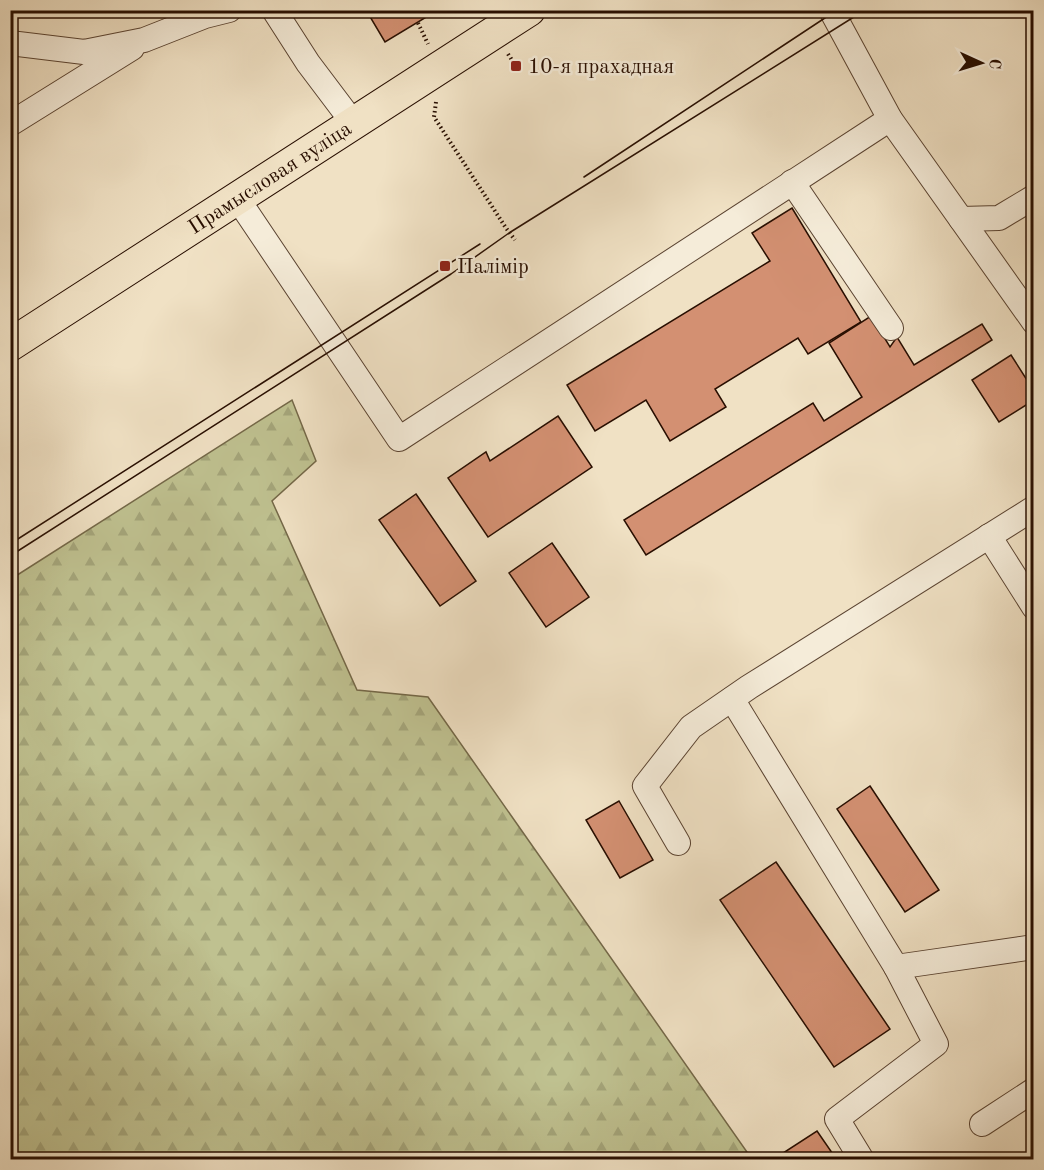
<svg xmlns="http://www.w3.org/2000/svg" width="1044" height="1170" viewBox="0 0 1044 1170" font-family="'Old Standard TT',serif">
	<defs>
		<pattern id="forest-firs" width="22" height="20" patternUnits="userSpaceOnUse" patternTransform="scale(1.5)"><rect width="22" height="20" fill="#bfc190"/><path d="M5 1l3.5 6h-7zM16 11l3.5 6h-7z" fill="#a4a57a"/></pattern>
	</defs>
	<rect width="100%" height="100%" fill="#f0e1c4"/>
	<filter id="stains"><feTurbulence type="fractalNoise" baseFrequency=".00333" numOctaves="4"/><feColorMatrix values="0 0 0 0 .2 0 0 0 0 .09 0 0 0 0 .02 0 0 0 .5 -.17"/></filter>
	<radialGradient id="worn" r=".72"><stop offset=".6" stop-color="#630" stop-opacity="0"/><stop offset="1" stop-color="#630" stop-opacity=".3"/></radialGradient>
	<polygon fill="url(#forest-firs)" stroke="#746848" stroke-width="1.5" points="292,400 316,461 272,501 357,690 428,697 747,1152 736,1159 11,1159 11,579"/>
	<g fill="#d39072" stroke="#280e00" stroke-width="1.5">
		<polygon points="366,10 438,10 385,42"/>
		<polygon points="792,208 861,322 808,354 798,338 715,389 726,407 670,441 646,400 595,431 567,385 770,261 752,233"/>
		<polygon points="871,316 890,347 897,337 914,365 982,324 992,340 646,555 624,520 813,403 824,421 862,397 829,343"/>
		<polygon points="1011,355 1034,391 1034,400 999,422 972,380"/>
		<polygon points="558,416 592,467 488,537 448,478 486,452 490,461"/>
		<polygon points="416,494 476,581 440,606 379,520"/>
		<polygon points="552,543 589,597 546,627 509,573"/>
		<polygon points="870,786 939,890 905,912 837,809"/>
		<polygon points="619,801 653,860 620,878 586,820"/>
		<polygon points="776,862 890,1029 834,1067 720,900"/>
		<polygon points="817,1131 837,1160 783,1160 780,1155"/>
	</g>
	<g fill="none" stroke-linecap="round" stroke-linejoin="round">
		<defs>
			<g id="minor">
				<polyline points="274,10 308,63 354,124"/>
				<polyline points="831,10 890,119 1034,322"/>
				<polyline points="10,43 84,52 144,40 205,16 229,10"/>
				<polyline points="10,124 132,48"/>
				<polyline points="792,182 891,328"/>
				<polyline points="237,198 399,439 890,119"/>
				<polyline points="961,219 999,218 1034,197"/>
				<polyline points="989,536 1034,607"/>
				<polyline points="732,699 896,967 1034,947"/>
				<polyline points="678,843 645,786 691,727 749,687 1034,508"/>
				<polyline points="982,1124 1034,1090"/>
				<polyline points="862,1160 837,1119 936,1044 896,967"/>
			</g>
			<g id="major">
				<path id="s1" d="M10 345 529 10"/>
			</g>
		</defs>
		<use href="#minor" stroke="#5a4331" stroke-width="26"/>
		<use href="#major" stroke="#280e00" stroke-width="34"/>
		<g stroke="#280e00" stroke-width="4" stroke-dasharray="1.5 3" stroke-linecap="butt">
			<polyline points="418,23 428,44"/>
			<polyline points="508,54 516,66"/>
			<polyline points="436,102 434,117 506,228 515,240"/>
		</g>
		<use href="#minor" stroke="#f5ecd9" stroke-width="24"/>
		<use href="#major" stroke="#f0e1c4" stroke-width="32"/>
		<g stroke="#280e00" stroke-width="1.5">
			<polyline points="584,177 837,10"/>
			<polyline points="10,544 480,244"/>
			<polyline points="10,556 451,274 509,233 865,10"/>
		</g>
	</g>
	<g fill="#8f2418" stroke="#f5ecd9" stroke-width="2">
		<rect x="510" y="60" width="12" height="12" rx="3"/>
		<rect x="439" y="260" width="12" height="12" rx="3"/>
	</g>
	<g text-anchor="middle" stroke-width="5" stroke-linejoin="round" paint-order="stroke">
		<g font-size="21" fill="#280e00" stroke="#f5ecd9" text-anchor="start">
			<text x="528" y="73">10-я прахадная</text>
			<text x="457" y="273">Палімір</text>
		</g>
		<g font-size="21" fill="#280e00" stroke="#f5ecd9">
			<text dy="7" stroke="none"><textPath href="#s1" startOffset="309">Прамысловая вуліца</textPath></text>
		</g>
	</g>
	<rect width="1044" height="1170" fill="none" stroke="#f0e1c4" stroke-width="36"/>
	<rect x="12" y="12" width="1020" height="1146" fill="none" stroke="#280e00" stroke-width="3"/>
	<rect x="18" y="18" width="1008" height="1134" fill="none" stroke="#280e00" stroke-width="1.5"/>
	<g transform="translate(981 63) rotate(94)" stroke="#f5ecd9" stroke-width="4.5" paint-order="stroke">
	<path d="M0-4.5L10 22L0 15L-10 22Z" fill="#280e00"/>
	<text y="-9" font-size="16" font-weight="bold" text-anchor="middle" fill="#280e00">С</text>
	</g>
	<rect width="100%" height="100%" filter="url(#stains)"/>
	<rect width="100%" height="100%" fill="url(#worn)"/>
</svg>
